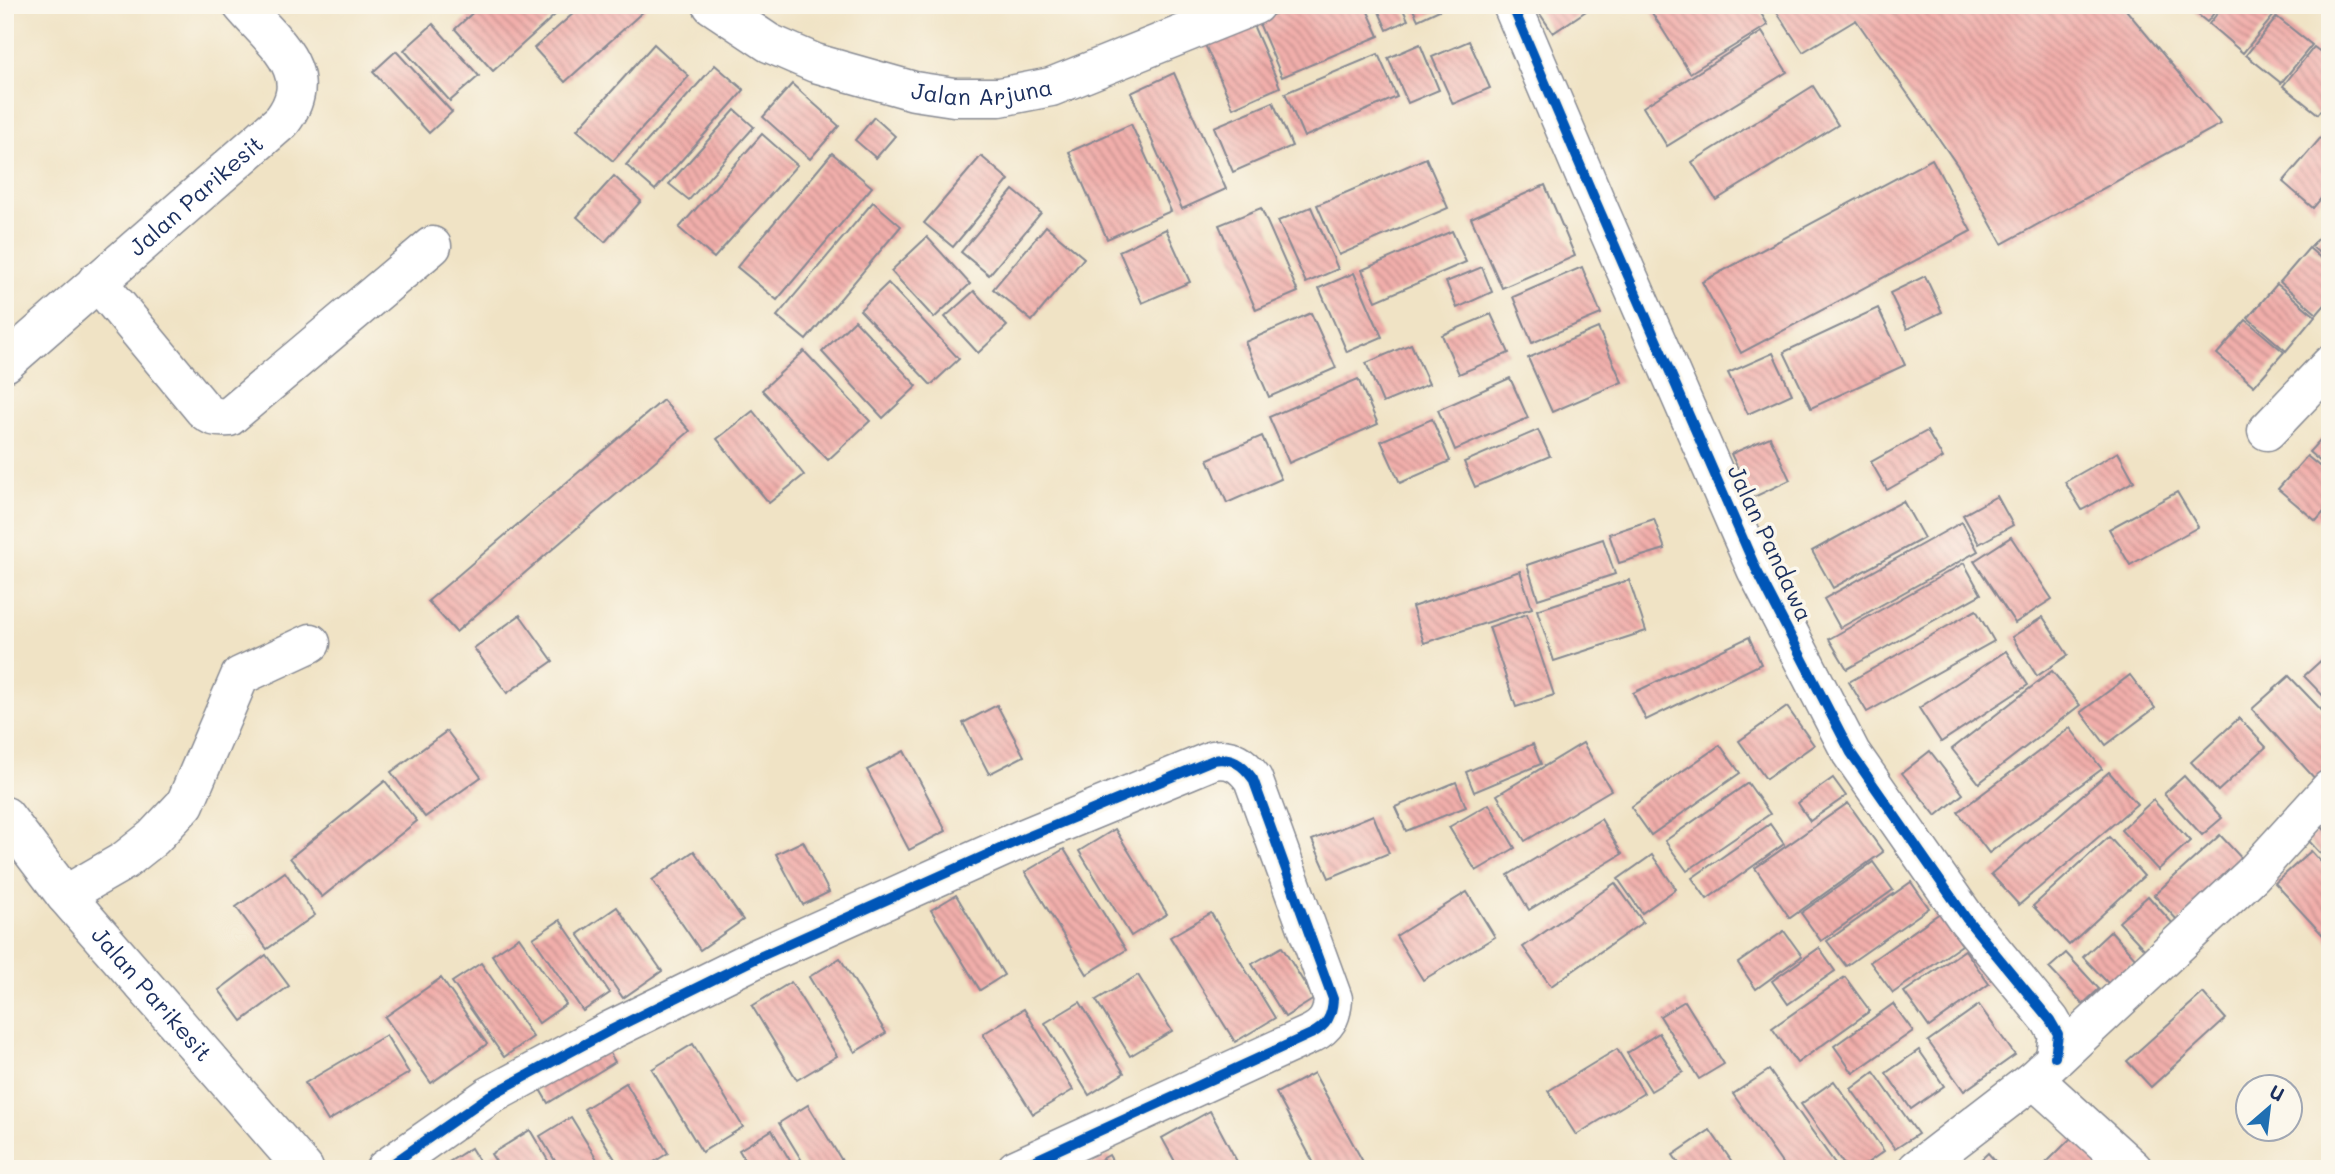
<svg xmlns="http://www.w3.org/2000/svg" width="2335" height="1174" viewBox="0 0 2335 1174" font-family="Mali,sans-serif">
	<defs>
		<pattern id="building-back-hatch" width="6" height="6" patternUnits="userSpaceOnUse" patternTransform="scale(1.75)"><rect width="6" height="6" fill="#f2afab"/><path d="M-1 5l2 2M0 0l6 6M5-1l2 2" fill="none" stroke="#c38f8e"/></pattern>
	</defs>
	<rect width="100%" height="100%" fill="#fbf7ec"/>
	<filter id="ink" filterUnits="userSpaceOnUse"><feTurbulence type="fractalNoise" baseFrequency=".0143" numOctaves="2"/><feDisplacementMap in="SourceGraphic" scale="14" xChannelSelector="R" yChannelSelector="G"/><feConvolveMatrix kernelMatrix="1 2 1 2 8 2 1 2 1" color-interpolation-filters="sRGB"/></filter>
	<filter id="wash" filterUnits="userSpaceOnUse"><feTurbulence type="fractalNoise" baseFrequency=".00686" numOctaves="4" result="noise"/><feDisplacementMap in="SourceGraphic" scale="28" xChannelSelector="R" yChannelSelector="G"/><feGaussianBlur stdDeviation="1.57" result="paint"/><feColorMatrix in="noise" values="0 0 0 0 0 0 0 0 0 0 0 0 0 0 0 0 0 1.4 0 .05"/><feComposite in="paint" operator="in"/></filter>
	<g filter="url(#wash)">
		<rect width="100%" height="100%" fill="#f0e3c5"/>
		<g id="blocks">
			<g fill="url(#building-back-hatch)">
				<polygon points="481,5 566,5 493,71 455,29"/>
				<polygon points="583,5 642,5 646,9 565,82 534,48"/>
				<polygon points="1295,5 1365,5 1379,36 1282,77 1258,21"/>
				<polygon points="1376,5 1401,5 1408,20 1387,30"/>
				<polygon points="1411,5 1450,5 1418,20"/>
				<polygon points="1547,5 1591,5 1592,7 1553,33 1538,11"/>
				<polygon points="1647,5 1756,5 1768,25 1690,73"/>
				<polygon points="1772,5 2122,5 2221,124 2002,244 1960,169 1856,20 1803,52"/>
				<polygon points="2186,5 2220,5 2207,22"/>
				<polygon points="2224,5 2263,5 2275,14 2243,53 2209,24"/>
				<polygon points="2277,17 2312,45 2281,83 2246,55"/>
				<polygon points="1250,18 1280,87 1233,108 1202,38"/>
				<polygon points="433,24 479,76 450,101 404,50"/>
				<polygon points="1762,32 1787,72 1667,146 1643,107"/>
				<polygon points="1469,41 1490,88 1453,104 1432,57"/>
				<polygon points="654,44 689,76 613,161 577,130"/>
				<polygon points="1420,44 1439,90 1408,103 1388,58"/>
				<polygon points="2314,47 2330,59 2330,99 2318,114 2283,86"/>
				<polygon points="396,51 452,112 429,133 373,72"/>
				<polygon points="1378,54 1397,97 1304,137 1285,93"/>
				<polygon points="715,65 744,90 655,190 626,165"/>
				<polygon points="1174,73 1226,189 1182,209 1131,93"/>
				<polygon points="792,84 839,126 810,159 763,117"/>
				<polygon points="1813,86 1838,125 1716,200 1692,162"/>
				<polygon points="1273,102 1292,146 1233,172 1214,127"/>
				<polygon points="735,110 754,127 689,200 669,184"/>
				<polygon points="874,117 895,136 876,158 855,140"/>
				<polygon points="1131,124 1171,211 1107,239 1069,152"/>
				<polygon points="762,134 797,165 714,258 679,228"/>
				<polygon points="2323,135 2330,140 2330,188 2313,208 2283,182"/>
				<polygon points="832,153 872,187 777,300 737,267"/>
				<polygon points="981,156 1009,180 953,247 924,223"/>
				<polygon points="1426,158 1448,208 1339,255 1317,205"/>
				<polygon points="1932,159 1971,231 1741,353 1702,282"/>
				<polygon points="614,176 641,201 605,242 577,217"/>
				<polygon points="1545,185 1575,256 1502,288 1471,218"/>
				<polygon points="1013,190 1041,213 989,275 961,252"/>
				<polygon points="873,202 901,226 806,340 777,316"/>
				<polygon points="1311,207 1338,269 1306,283 1278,221"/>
				<polygon points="1261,208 1298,292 1256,310 1219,225"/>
				<polygon points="2330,224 2330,262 2311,246"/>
				<polygon points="1046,226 1084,258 1032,321 993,289"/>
				<polygon points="1166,229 1190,282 1142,303 1119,251"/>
				<polygon points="1452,231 1466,262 1376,301 1362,270"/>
				<polygon points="927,237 970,284 934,318 891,271"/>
				<polygon points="2309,248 2330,266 2330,299 2317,314 2280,282"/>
				<polygon points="1482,267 1492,292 1457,308 1446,282"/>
				<polygon points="1582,267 1601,314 1532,343 1513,297"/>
				<polygon points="1354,273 1382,337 1347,352 1319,288"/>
				<polygon points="1925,276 1942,312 1907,329 1890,293"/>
				<polygon points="888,283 959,359 931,385 860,310"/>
				<polygon points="2277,284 2315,316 2286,351 2248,318"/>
				<polygon points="974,291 1007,326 978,353 945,317"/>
				<polygon points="1878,308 1905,365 1811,408 1784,352"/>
				<polygon points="1311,313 1336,368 1269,397 1245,342"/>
				<polygon points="1491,314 1509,353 1459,374 1442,335"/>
				<polygon points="855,320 917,386 883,418 822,352"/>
				<polygon points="2246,320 2284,352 2254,386 2217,354"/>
				<polygon points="1598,328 1622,382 1552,412 1528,358"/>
				<polygon points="1411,344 1429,384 1383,403 1366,363"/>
				<polygon points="804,351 870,421 828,460 762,390"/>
				<polygon points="1773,353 1792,394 1748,414 1728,373"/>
				<polygon points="1510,378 1528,418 1455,450 1438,410"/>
				<polygon points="1358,379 1378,424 1289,463 1269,417"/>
				<polygon points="663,400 690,431 456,632 428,601"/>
				<polygon points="753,411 804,475 769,503 717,439"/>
				<polygon points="1432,419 1450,461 1400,483 1381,441"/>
				<polygon points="2330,429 2330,470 2309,452"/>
				<polygon points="1538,430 1550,456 1475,487 1464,462"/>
				<polygon points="1927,431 1943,458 1887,490 1871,462"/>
				<polygon points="1262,436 1281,479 1227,503 1208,459"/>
				<polygon points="1770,437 1790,480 1752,498 1731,454"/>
				<polygon points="2118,452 2134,481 2082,510 2065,482"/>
				<polygon points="2307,456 2330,475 2330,505 2316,521 2278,489"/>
				<polygon points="2177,492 2198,527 2130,565 2109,529"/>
				<polygon points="1997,496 2013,525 1979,544 1963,515"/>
				<polygon points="1903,501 1924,538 1833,588 1812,551"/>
				<polygon points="1654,519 1665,549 1619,563 1609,534"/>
				<polygon points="1962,522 1978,551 1840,628 1824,599"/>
				<polygon points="2011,537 2052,599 2015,623 1974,561"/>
				<polygon points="1603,539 1615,574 1538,599 1527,565"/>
				<polygon points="1964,563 1981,594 1847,669 1829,639"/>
				<polygon points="1520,571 1532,608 1424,643 1412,607"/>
				<polygon points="1629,580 1646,631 1554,661 1537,610"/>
				<polygon points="1976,610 1994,641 1867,712 1849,682"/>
				<polygon points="1527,614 1554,695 1516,707 1489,627"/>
				<polygon points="520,615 553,661 507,693 474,648"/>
				<polygon points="2043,617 2068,655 2037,676 2012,637"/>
				<polygon points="1749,637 1761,664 1646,720 1633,693"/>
				<polygon points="2006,651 2028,685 1941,742 1919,708"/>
				<polygon points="2326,656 2330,660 2330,703 2304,676"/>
				<polygon points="2052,671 2080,705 1979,783 1952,749"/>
				<polygon points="2130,675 2155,708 2106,745 2081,712"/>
				<polygon points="2289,676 2330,719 2330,769 2317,781 2252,709"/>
				<polygon points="997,705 1024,756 989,774 963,723"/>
				<polygon points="1787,707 1814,745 1766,779 1739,741"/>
				<polygon points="2239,718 2266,747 2218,791 2191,762"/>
				<polygon points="2070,728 2102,769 1989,853 1958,812"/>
				<polygon points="447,731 481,777 425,817 391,772"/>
				<polygon points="1583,743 1611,790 1525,841 1497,795"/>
				<polygon points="1533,744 1541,764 1474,792 1466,772"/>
				<polygon points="1720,745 1740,773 1651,835 1631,807"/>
				<polygon points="904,751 946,831 909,850 867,770"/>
				<polygon points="1930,751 1963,794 1936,816 1902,773"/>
				<polygon points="2109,772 2137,804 2019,905 1991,874"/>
				<polygon points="2184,776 2222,818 2202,835 2164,794"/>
				<polygon points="1833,778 1846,796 1810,821 1798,803"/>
				<polygon points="385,781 417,821 322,897 290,858"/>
				<polygon points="1456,782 1466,807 1406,831 1395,807"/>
				<polygon points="1748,783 1770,814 1687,871 1665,841"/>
				<polygon points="2153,800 2190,841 2158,870 2121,830"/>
				<polygon points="1848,803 1883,852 1790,918 1755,868"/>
				<polygon points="1489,804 1515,848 1476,871 1449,827"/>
				<polygon points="1373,815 1389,853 1329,878 1312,840"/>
				<polygon points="1601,819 1622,854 1529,910 1508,875"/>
				<polygon points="1770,824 1784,844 1707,899 1692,878"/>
				<polygon points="2322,827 2330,836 2330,864 2308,840"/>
				<polygon points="1115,829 1167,914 1131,936 1079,851"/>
				<polygon points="2220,835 2245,862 2179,922 2154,895"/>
				<polygon points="2109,837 2144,876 2069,945 2033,906"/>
				<polygon points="803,841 829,892 803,905 776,854"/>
				<polygon points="1064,849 1126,950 1087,974 1025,872"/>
				<polygon points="694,851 743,920 700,950 652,880"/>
				<polygon points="2311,851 2330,872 2330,943 2275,883"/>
				<polygon points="1652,855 1676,889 1642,913 1618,879"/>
				<polygon points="1873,862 1893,890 1821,941 1801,913"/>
				<polygon points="285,872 315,915 267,949 236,907"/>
				<polygon points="1911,882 1929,908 1846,966 1827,941"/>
				<polygon points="1615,883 1643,922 1551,986 1523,947"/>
				<polygon points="1467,892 1495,937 1423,980 1396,936"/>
				<polygon points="956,895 1004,975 980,990 931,910"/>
				<polygon points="2148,896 2174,925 2146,951 2119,922"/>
				<polygon points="617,907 662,971 623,998 578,934"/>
				<polygon points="1211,913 1275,1018 1235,1042 1170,937"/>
				<polygon points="1940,913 1962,945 1893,993 1870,962"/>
				<polygon points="560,920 610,993 583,1011 533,938"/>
				<polygon points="1784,931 1802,956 1756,989 1738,963"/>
				<polygon points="2111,931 2136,959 2109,984 2083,957"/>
				<polygon points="519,937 566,1004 539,1023 492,955"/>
				<polygon points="1282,947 1314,999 1285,1017 1252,964"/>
				<polygon points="1819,948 1835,971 1788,1004 1772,981"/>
				<polygon points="1965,950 1989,984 1929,1027 1904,992"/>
				<polygon points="2066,953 2099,989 2083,1004 2049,968"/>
				<polygon points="266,955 289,986 242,1021 219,990"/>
				<polygon points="840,958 886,1033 855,1052 809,977"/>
				<polygon points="481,963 533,1037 504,1057 452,982"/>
				<polygon points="1138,975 1172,1031 1130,1056 1096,1000"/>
				<polygon points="1845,977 1870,1011 1797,1063 1772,1028"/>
				<polygon points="441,978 487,1044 431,1083 385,1017"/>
				<polygon points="791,982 837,1056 797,1080 752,1006"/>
				<polygon points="2203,993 2226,1019 2151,1087 2127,1061"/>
				<polygon points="1685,1001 1724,1064 1699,1079 1660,1016"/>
				<polygon points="1080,1002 1124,1073 1089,1095 1045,1023"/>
				<polygon points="1893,1004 1913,1031 1853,1073 1834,1046"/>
				<polygon points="1979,1005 2015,1055 1964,1091 1928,1041"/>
				<polygon points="1024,1009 1073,1090 1033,1114 983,1034"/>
				<polygon points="1659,1033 1683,1072 1651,1091 1627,1053"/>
				<polygon points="386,1035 409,1073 328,1121 305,1083"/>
				<polygon points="602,1039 615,1062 548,1103 534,1079"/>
				<polygon points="693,1044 743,1127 702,1152 652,1069"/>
				<polygon points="1617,1049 1644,1093 1576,1135 1548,1091"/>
				<polygon points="1919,1050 1944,1086 1911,1109 1886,1073"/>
				<polygon points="1769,1070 1839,1169 1786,1169 1733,1094"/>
				<polygon points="1874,1072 1918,1134 1895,1149 1851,1089"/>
				<polygon points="1314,1073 1367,1169 1317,1169 1276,1093"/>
				<polygon points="1834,1081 1884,1151 1859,1169 1847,1169 1801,1104"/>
				<polygon points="626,1083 668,1153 643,1169 621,1169 584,1109"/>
				<polygon points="808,1105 847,1169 807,1169 779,1123"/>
				<polygon points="1210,1111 1241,1169 1179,1169 1162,1138"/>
				<polygon points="571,1117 603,1169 560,1169 540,1136"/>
				<polygon points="530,1130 553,1169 501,1169 491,1154"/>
				<polygon points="772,1130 795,1169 750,1169 739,1150"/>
				<polygon points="1710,1130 1737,1169 1683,1169 1673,1155"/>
				<polygon points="2072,1137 2103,1169 2050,1169 2045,1164"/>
				<polygon points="471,1148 484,1169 438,1169"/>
				<polygon points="1988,1153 2002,1169 1971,1169"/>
				<polygon points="1109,1155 1117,1169 1084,1169"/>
			</g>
		</g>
	</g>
	<g filter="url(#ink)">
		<use href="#blocks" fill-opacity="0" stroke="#868992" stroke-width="2"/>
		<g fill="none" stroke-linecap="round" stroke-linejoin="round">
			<defs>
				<g id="minor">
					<path id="s1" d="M712 5 769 43 815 63 914 91 954 97H1000L1051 87 1255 5"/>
					<polyline points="1512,5 1595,200 1756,569 1851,753 1966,918 2050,1020 2058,1034 2055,1057"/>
					<path d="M97 281 203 409C211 417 217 418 229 417L432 246"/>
					<path id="s2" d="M5 363 282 121C319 72 273 42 242 5"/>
					<polyline points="2267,431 2330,365"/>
					<path id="s3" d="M5 816 65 895 304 1169"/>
					<polyline points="65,895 124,861 153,838 185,804 240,676 311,643"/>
					<polyline points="2034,1079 2133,1169"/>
					<path d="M385 1169 489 1096 611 1030 757 958 1022 839 1213 760C1232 757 1242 764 1253 779L1333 999C1332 1016 1327 1026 1311 1034L1016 1169"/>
					<polyline points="1917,1169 2034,1079 2252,875 2330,789"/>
				</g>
			</defs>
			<use href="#minor" stroke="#868992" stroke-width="41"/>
			<use href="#minor" stroke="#fff" stroke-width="38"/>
			<defs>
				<g id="cycleway">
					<polyline points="1512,5 1595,200 1756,569 1851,753 1966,918 2050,1020 2058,1034 2055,1057"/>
					<path d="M385 1169 489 1096 611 1030 757 958 1022 839 1213 760C1232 757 1242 764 1253 779L1333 999C1332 1016 1327 1026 1311 1034L1016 1169"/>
				</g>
			</defs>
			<use href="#cycleway" stroke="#fbf7ec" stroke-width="15"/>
			<use href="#cycleway" stroke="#0057b8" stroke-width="10"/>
		</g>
	</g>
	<g text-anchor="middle" stroke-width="7" stroke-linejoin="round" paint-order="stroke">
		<g font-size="23" fill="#1b2f5e" stroke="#fbf7ec">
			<text dy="8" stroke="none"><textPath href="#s1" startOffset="290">Jalan Arjuna</textPath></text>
			<text dy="8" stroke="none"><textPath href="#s2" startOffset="254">Jalan Parikesit</textPath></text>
			<text transform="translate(1770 543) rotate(65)" y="8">Jalan Pandawa</text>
			<text dy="8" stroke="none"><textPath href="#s3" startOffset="231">Jalan Parikesit</textPath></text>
		</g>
	</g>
	<rect width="2335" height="1174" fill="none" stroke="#fbf7ec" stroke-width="28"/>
	<g transform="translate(2269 1108) rotate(28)"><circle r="33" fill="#fbf7ec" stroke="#a1a7b3" stroke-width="2"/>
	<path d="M0-5L12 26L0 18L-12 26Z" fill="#1f6fb2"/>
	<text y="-10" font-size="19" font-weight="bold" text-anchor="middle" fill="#1b2f5e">U</text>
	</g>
</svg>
